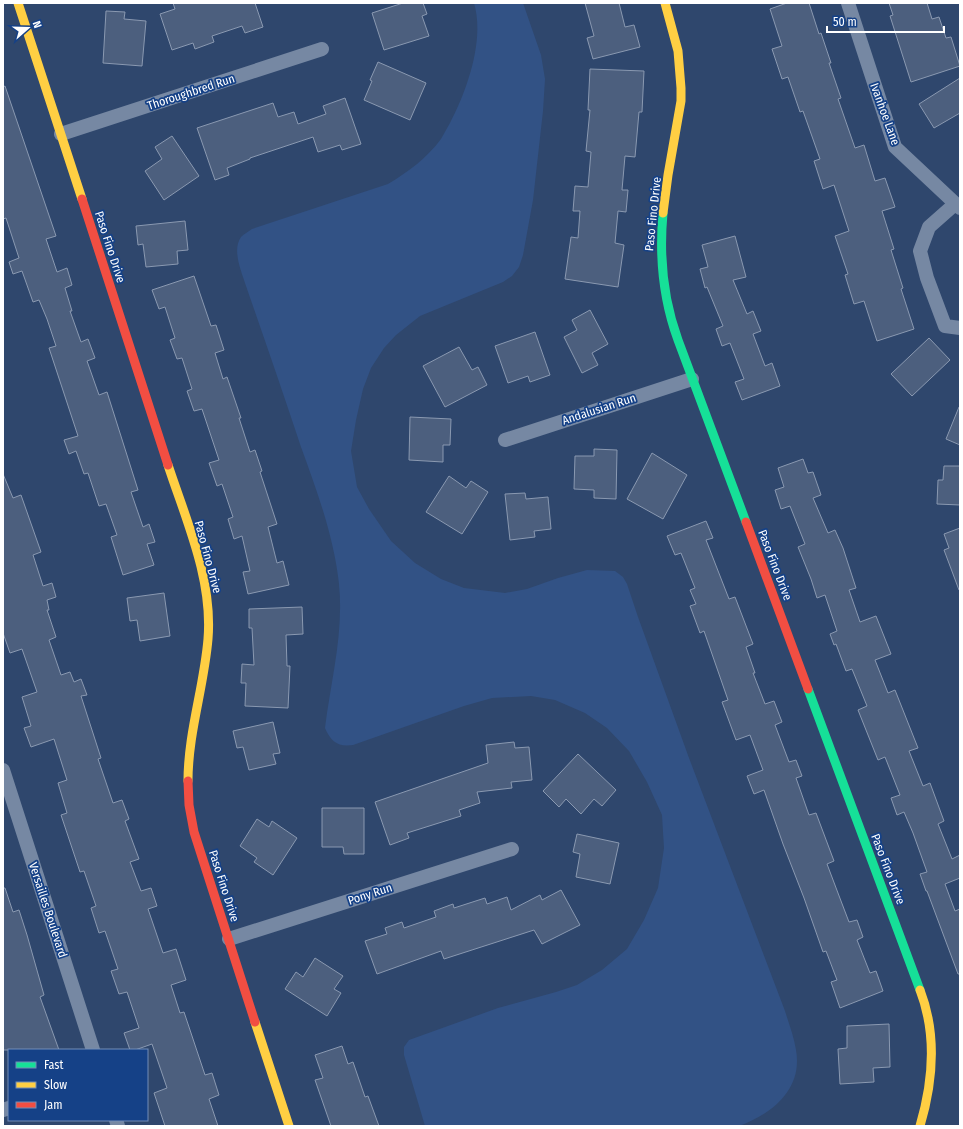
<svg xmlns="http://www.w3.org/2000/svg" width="963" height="1129" viewBox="0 0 963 1129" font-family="'Fira Sans Condensed',sans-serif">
	<rect width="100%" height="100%" fill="#2f476d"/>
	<path fill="#325285" d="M474 3H523L541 55 545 79 543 111 533 200 523 255 519 267 512 276 503 282 420 316 396 335 384 348 371 368 363 389 356 420 351 451 357 487 369 509 391 541 415 563 441 579 464 588 505 593 527 589 558 578 587 570 615 571 623 577 627 584 638 617 689 758 785 1011C789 1024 794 1037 796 1050 803 1089 772 1114 739 1126H425L404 1055V1047L409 1040 498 1008 556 992 577 985 602 970 627 949 644 920 658 888 664 848 662 815 647 782 629 751 607 728 585 713 555 700 531 696 492 698 464 706 353 745C338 747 331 742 325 728 331 680 344 633 339 584 334 537 317 491 301 447 283 392 264 338 245 283 241 270 232 250 241 237 244 234 249 231 252 229L388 184C408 172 427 158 441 139 444 134 447 128 450 123 467 90 485 40 474 3Z"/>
	<g fill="#4c5f7e" stroke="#8a99b1">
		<polygon points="173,3 255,3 263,27 245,33 242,26 212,36 214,42 195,49 193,43 172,50 160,14 175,9"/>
		<polygon points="403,3 423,3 427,14 422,16 429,36 384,50 372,13"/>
		<polygon points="585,3 619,3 625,27 634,25 640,47 593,59 587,38 594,36"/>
		<polygon points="787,3 809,3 819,34 821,33 831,63 829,63 841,98 838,99 855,148 864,145 875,181 885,178 895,207 882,211 894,249 891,250 903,288 901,289 914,329 877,341 864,301 854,304 845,275 848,274 835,236 849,231 834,185 823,189 814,161 820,159 803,111 800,112 788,77 782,79 772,49 782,46 770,9"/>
		<polygon points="889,3 927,3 932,19 939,17 946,38 951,37 960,66 911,82 890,16 893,15"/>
		<polygon points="106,11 125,12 124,19 146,21 142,66 103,63"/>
		<polygon points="378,62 426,83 410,120 364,100 372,81 370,80"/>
		<polygon points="590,69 644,71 642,112 639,112 635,157 625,156 622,190 628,190 626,212 618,211 615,243 624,245 618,287 565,279 571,237 578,238 580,211 573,211 575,186 588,187 591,152 586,151 590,110 588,110"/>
		<polygon points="960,78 960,113 934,128 919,104"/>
		<polygon points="5,86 56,236 46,239 57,272 67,268 72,285 65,288 72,311 70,311 81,342 88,339 95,358 87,361 99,395 107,392 138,490 131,492 143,527 149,524 155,542 147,544 154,565 123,575 111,537 117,535 106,504 99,506 88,473 84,474 76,451 69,454 64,440 78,436 49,348 56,346 47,319 39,300 33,302 22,271 13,274 9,262 19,258 6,218 3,219 3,87"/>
		<polygon points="345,98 361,144 342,150 340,145 318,152 313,137 250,158 250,159 227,168 229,175 215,180 197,128 273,103 278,117 294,112 298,124 326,114 323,106"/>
		<polygon points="172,136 199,176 164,200 145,171 162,159 155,147"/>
		<polygon points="185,221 188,250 177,251 178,264 146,267 143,244 138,245 136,226"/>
		<polygon points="735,236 746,277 733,280 747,314 753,311 761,331 753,334 765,366 772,363 780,386 742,400 735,382 744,379 730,343 722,346 716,329 723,326 707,287 705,288 700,269 708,267 702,245"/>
		<polygon points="194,276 211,326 216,325 224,350 215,353 223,379 227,377 241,418 239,418 250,452 255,450 262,471 260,472 277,524 268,527 277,563 283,561 289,585 248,594 243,572 250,571 242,536 234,539 228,519 233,517 222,484 217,486 209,463 219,460 202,409 194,411 187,391 192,389 182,358 177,359 170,340 175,338 165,307 159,309 152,290"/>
		<polygon points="590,310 608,344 592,353 598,365 582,373 564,337 577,330 572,320"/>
		<polygon points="535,332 550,375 530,382 528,376 508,383 495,346"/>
		<polygon points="929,338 950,360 912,396 891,374"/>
		<polygon points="459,347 472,370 478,367 487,385 445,407 423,366"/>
		<polygon points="959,407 960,407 960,445 946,439"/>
		<polygon points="410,417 451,419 450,445 443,445 443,462 409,460"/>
		<polygon points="594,449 617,450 616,499 594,498 594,490 574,489 575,456 594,456"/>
		<polygon points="652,453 687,475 663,519 627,499"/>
		<polygon points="803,459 808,473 813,472 821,495 813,498 828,533 835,530 843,548 856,588 849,590 860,622 876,616 891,654 875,660 888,693 895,690 918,748 909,751 923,786 930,783 944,821 938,824 952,859 960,855 960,878 945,884 955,911 960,909 960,974 958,974 927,891 926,891 920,874 927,872 913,833 904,812 897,815 891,798 900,795 885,757 878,760 858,710 867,706 852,669 846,671 836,644 834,645 830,634 837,631 825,595 817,598 811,579 798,547 805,544 790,506 781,509 775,490 784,487 778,468"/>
		<polygon points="944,466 960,466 960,505 937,504 938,480 943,480"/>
		<polygon points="3,474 13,498 21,495 41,552 33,555 43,586 52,583 56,597 47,600 49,610 47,610 56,637 49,640 61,675 70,672 74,682 81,679 87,695 81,696 101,758 98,759 113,803 122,800 129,819 125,821 139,859 130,862 141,891 151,888 157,906 148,909 163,953 176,949 186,980 171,985 180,1013 184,1012 205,1075 212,1073 219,1095 209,1099 218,1126 165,1126 154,1093 167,1088 152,1044 135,1050 130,1050 124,1033 139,1028 127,992 119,994 111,971 118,969 105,931 99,933 91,908 96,906 84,871 80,872 61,815 67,813 58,783 67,780 54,739 31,747 24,728 31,726 22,697 37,692 22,649 10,653 3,633"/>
		<polygon points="449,476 466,488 471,481 488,492 462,534 426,512"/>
		<polygon points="525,493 526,499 548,497 551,529 534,531 535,537 510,540 505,494"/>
		<polygon points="706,521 713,538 706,540 729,599 735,597 753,644 746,647 755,673 753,673 765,704 774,701 782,722 775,725 789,762 796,760 802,776 796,778 809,815 816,813 834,861 827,864 841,901 849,922 857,920 863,937 857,940 870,973 876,971 883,991 840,1008 831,982 837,980 826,951 823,952 804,898 783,844 764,790 754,794 747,776 763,770 750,735 736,740 722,702 728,700 704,631 700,633 690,606 696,604 690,590 695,588 681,553 675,555 667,536"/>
		<polygon points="960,528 960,589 959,590 944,550 949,548 944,534"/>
		<polygon points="164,593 170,636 140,641 137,620 130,621 127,598"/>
		<polygon points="302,607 303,634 286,635 287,666 290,666 288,708 245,706 246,683 241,683 242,664 254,665 252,628 249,628 249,609"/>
		<polygon points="273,722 280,753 273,754 276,764 249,770 243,747 237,748 233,731"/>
		<polygon points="514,742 515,748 529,747 532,780 511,782 512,788 477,792 480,803 459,810 461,816 407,833 409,838 390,845 375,802 488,763 486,745"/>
		<polygon points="578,754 616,790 602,806 594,799 581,814 566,799 559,807 543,791"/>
		<polygon points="322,808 364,808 364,854 344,854 343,847 322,847"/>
		<polygon points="257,819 269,827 272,821 297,838 273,875 254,862 257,858 240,846"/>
		<polygon points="577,834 619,843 610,884 576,877 580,854 573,852"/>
		<polygon points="3,888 5,888 13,912 19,910 27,935 44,995 40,997 59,1050 3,1050"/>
		<polygon points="561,890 580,925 542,944 534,930 444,959 441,951 377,974 365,941 387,934 385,928 402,922 404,928 436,917 434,911 453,904 454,908 485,898 487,904 507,897 511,910 540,895 542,900"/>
		<polygon points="315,958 343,976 334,989 341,993 327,1016 285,989 296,972 303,977"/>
		<polygon points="889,1024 890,1067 873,1068 874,1082 840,1084 838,1049 847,1048 847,1026"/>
		<polygon points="342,1046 348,1064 353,1062 365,1097 368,1096 379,1126 331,1126 315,1080 323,1078 315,1055"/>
	</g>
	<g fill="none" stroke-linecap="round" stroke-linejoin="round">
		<g stroke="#7688a3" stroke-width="14">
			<polyline points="848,3 895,147 960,208"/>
			<polyline points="61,134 322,49"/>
			<polyline points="955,204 929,227 920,251 927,278 945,326 960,328"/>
			<polyline points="505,440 692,379"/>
			<polyline points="3,770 93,1050"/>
			<polyline points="229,939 512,849"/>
			<polyline points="3,1110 9,1108"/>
			<polyline points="116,1120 118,1126"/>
		</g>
		<g stroke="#16e098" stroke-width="9">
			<path d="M663 213C659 257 663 299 678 340L746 522"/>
			<polyline points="808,689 920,990"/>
		</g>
		<g stroke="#ffcf43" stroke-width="9">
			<polyline points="18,3 82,199"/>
			<polyline points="663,213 668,175 681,101 681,88 678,51 665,3"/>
			<path d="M168 465C186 520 213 579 208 639 204 687 188 733 188 781"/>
			<polyline points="255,1022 289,1126"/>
			<path d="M920 1126C933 1082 937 1034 920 990"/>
		</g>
		<g stroke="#f24e42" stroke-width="9">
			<polyline points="82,199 168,465"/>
			<polyline points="746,522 808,689"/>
			<polyline points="188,781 189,805 194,832 255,1022"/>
		</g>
	</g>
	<g text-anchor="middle" stroke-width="3.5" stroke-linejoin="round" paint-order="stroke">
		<g font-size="12" fill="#fff" stroke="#154187">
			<text transform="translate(191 92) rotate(-18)" y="4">Thoroughbred Run</text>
			<text transform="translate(885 114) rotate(70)" y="4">Ivanhoe Lane</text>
			<text transform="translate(653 214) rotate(-84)" y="4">Paso Fino Drive</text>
			<text transform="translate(110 247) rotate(72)" y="4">Paso Fino Drive</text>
			<text transform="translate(599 409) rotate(-18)" y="4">Andalusian Run</text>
			<text transform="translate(208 557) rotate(75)" y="4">Paso Fino Drive</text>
			<text transform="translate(775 565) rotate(69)" y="4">Paso Fino Drive</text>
			<text transform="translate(888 869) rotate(69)" y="4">Paso Fino Drive</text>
			<text transform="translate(224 886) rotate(72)" y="4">Paso Fino Drive</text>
			<text transform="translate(370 894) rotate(-18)" y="4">Pony Run</text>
			<text transform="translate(48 910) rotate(72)" y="4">Versailles Boulevard</text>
		</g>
	</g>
	<rect width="963" height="1129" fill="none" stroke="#ffffff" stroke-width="8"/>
	<rect x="8" y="1049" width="140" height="72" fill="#154187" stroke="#738db7"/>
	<rect x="16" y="1062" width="20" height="6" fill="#16e098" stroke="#738db7"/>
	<text x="44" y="1069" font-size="12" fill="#ffffff">Fast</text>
	<rect x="16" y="1082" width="20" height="6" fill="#ffcf43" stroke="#738db7"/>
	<text x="44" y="1089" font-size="12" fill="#ffffff">Slow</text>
	<rect x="16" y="1102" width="20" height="6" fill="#f24e42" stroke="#738db7"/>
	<text x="44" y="1109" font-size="12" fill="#ffffff">Jam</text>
	<g transform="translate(28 28) rotate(70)" stroke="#154187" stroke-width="3" paint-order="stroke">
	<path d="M0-3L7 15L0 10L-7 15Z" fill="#ffffff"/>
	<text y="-6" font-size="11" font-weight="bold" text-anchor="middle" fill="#ffffff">N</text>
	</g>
	<path d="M827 26v6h117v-6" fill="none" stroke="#ffffff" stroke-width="2"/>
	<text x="833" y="26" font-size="12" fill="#ffffff" stroke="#154187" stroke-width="3" paint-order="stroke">50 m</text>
</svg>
